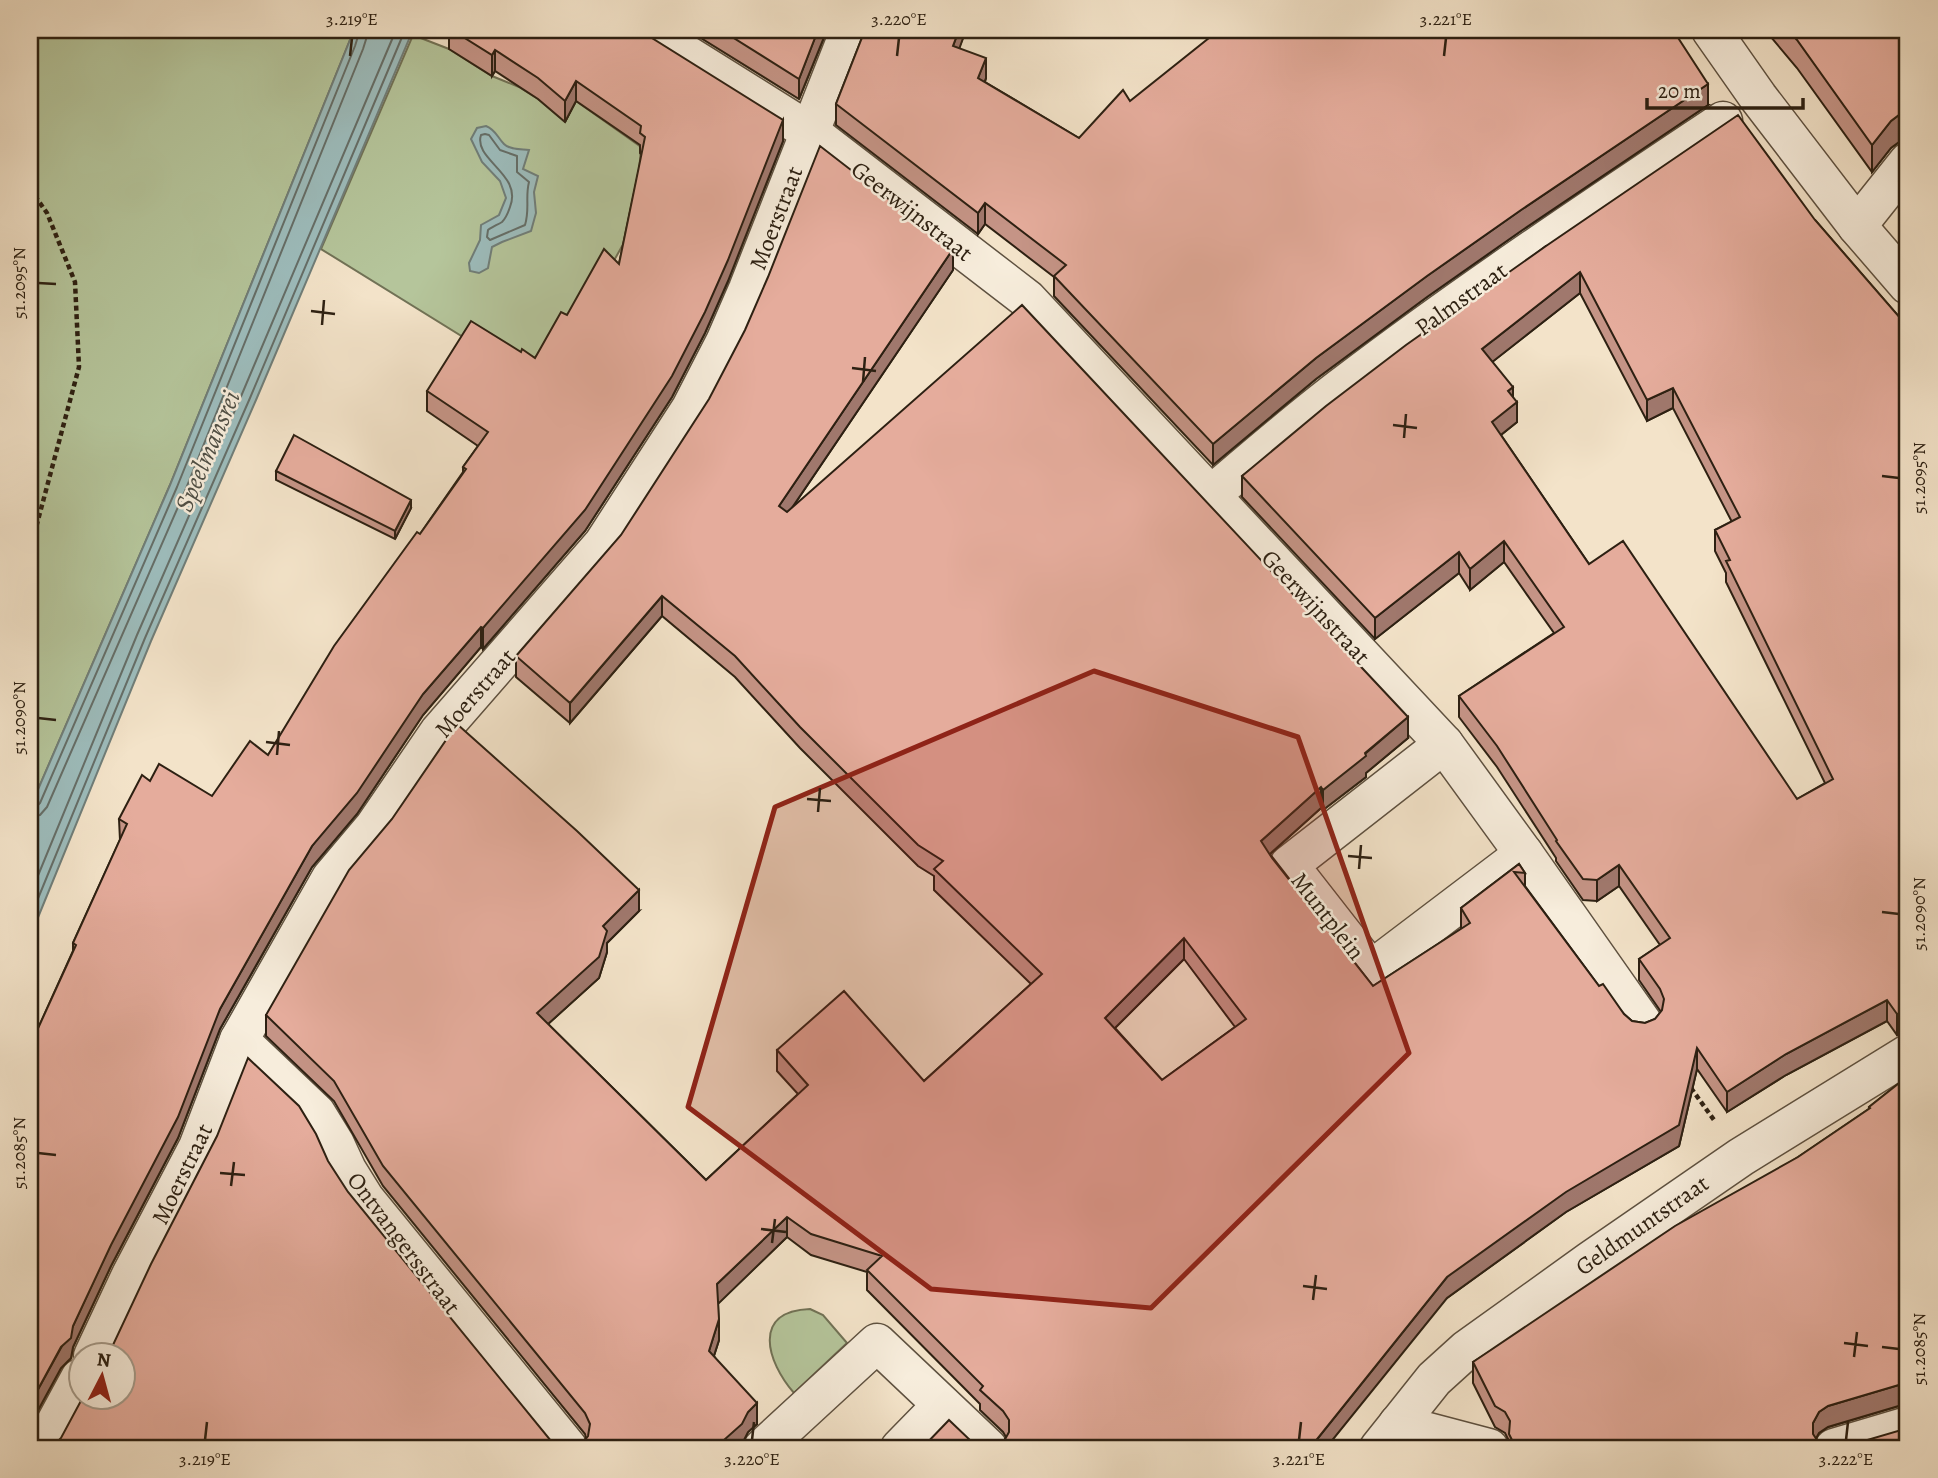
<svg xmlns="http://www.w3.org/2000/svg" width="1938" height="1478" viewBox="0 0 1938 1478" font-family="Alegreya,serif">
	<rect width="100%" height="100%" fill="#f3e3c9"/>
	<filter id="stains"><feTurbulence type="fractalNoise" baseFrequency=".00286" numOctaves="4"/><feColorMatrix values="0 0 0 0 .2 0 0 0 0 .09 0 0 0 0 .02 0 0 0 .5 -.17"/></filter>
	<radialGradient id="worn" r=".72"><stop offset=".6" stop-color="#630" stop-opacity="0"/><stop offset="1" stop-color="#630" stop-opacity=".3"/></radialGradient>
	<g fill="#b5c59b" stroke="#717256" stroke-width="2">
		<polygon points="30,30 354,30 170,485 30,808"/>
		<polygon points="413,35 449,49 492,76 519,87 538,99 565,122 576,101 641,147 637,198 630,232 607,273 567,336 521,373 321,249"/>
		<path d="M810 1309 823 1315 847 1343 794 1393C767 1362 751 1311 810 1309Z"/>
	</g>
	<g fill="#9dbdbd" stroke="#707e79" stroke-width="2">
		<polygon points="354,30 413,30 256,400 151,641 30,937 30,808 170,485"/>
		<path d="M486 126C496 130 497 137 504 144 510 150 521 149 529 150L523 169 538 176 534 192 536 213 531 231 502 242 492 247 488 268 479 273 470 271 469 263 480 240 481 225 499 215 506 198 500 181 482 162 471 139 477 128Z"/>
	</g>
	<g fill="none" stroke-linecap="round" stroke-linejoin="round">
		<g stroke="#656e68" stroke-width="2">
			<path d="M485 134 489 135 500 150 517 156V172L529 182C525 197 530 209 525 225L490 240 487 237 488 230C492 227 497 225 502 222 506 218 508 213 510 207 523 174 473 160 481 135Z"/>
			<polyline points="30,808 36,807 40,803 177,487 355,46 360,30"/>
			<polyline points="30,817 40,815 47,807 185,491 363,49 369,30"/>
			<polyline points="30,895 137,635 242,394 396,30"/>
			<polyline points="30,918 145,638 250,398 405,30"/>
		</g>
		<defs>
			<g id="minor">
				<polyline points="647,30 810,132 1027,299 1444,744 1524,854 1642,1022"/>
				<polyline points="1711,30 1758,97 1857,226 1908,285"/>
				<polyline points="1857,226 1908,162"/>
				<path d="M1211 495C1256 457 1300 418 1347 383 1469 290 1596 206 1723 121"/>
				<polyline points="1444,744 1289,865 1371,970 1524,854"/>
				<polyline points="239,1040 316,1113 335,1144 347,1170 365,1199 568,1448"/>
				<polyline points="93,1356 131,1275 198,1147 239,1040 331,878 374,827 439,732 603,544 691,408 725,342 748,289 850,30"/>
				<polyline points="1398,1424 1489,1448"/>
				<polyline points="42,1448 80,1378"/>
				<polyline points="763,1448 877,1343 988,1448"/>
				<polyline points="900,1448 942,1405"/>
				<polyline points="1379,1448 1434,1379 1466,1350 1590,1261 1741,1157 1908,1054"/>
				<polyline points="1834,1448 1908,1426"/>
			</g>
		</defs>
		<use href="#minor" stroke="#5e5140" stroke-width="41"/>
		<g stroke="#2d2012" stroke-width="4.5" stroke-dasharray="5 3.5" stroke-linecap="butt">
			<polyline points="30,189 47,213 75,282 79,367 30,550"/>
			<polyline points="1691,1088 1714,1120"/>
		</g>
		<use href="#minor" stroke="#f7eddc" stroke-width="38"/>
	</g>
	<g fill="#c59486" stroke="#2d2012" stroke-width="2" fill-rule="evenodd">
		<polygon points="449,30 639,30 783,141 728,281 705,333 672,397 585,531 483,649 481,647 423,715 357,814 312,867 220,1029 178,1138 111,1266 73,1347 71,1358 61,1368 30,1425 30,1046 73,951 73,943 120,840 119,819 150,781 212,796 268,755 420,534 463,472 463,467 478,446 427,411 427,391 521,352 535,358 567,315 619,264 642,155 640,153 640,145 576,101 565,122 538,99 495,71 492,76 449,49"/>
		<polygon points="688,30 827,30 799,99"/>
		<polygon points="865,30 966,30 959,48 986,78 985,82 1079,138 1130,101 1708,105 1521,231 1427,297 1316,379 1213,465 1054,296 1054,277 985,224 978,234 836,125 836,104"/>
		<polygon points="1765,30 1908,30 1908,141 1899,142 1891,148 1872,172 1797,68"/>
		<polygon points="1908,169 1908,225 1900,214 1900,211 1899,209 1899,181"/>
		<path d="M1815 220 1908 327V1032L1897 1035 1887 1021 1786 1075 1727 1112 1697 1069 1679 1146 1566 1212 1447 1298 995 1448 1003 1443 1006 1437 1003 1432 980 1410V1404L867 1290V1272L811 1255 787 1237 718 1303 719 1340 714 1356 757 1424 748 1432 742 1444 581 1445 586 1438 585 1434 383 1186 334 1101 266 1036V1015L639 911 607 943V952L599 978 548 1024 706 1180 798 1094 777 1071V1050L924 1081 1031 984 934 890V876L918 866 800 748 735 677 662 616 570 723 516 677V656L953 270 792 508 1408 738 1366 773V777L1323 810 1321 808 1270 854 1373 986 1461 929V908L1519 864 1525 873V886L1599 986 1624 1014 1632 1021 1645 1023 1655 1019 1661 1012 1639 980V959L1660 945 1619 886 1597 901 1583 900 1556 861V858L1497 767 1459 717V696L1554 633 1504 562 1470 590 1459 573 1375 639 1242 497V476L1546 246ZM1580 293 1647 421 1673 408 1732 522 1715 530V551L1726 573V582L1825 783 1797 799 1589 564 1501 435 1517 422 1513 397 1492 362ZM1184 959 1235 1027 1162 1080 1115 1028Z"/>
		<polygon points="276,471 411,508 395,539 276,480"/>
		<polygon points="1908,1076 1908,1405 1902,1405 1828,1427 1819,1433 1816,1438 1819,1443 1828,1448 1509,1448 1509,1441 1505,1433 1495,1427 1473,1383 1473,1362 1798,1157 1869,1109 1869,1107"/>
	</g>
	<g fill="#a0786d" stroke="#2d2012" stroke-width="2">
		<polygon points="818,30 827,30 799,99 799,79"/>
		<polygon points="959,30 966,30 953,66 953,46"/>
		<polygon points="495,50 495,71 492,76 492,55"/>
		<polygon points="986,58 986,78 978,98 978,78"/>
		<polygon points="576,81 576,101 565,122 565,101"/>
		<polygon points="1708,84 1708,105 1521,231 1427,297 1316,379 1213,465 1213,444 1316,358 1427,276 1521,210"/>
		<polygon points="1899,115 1899,142 1891,148 1872,172 1872,145 1891,121"/>
		<polygon points="783,120 783,141 728,281 705,333 672,397 585,531 483,649 483,628"/>
		<polygon points="985,203 985,224 978,234 978,213"/>
		<polygon points="953,249 953,270 779,527 779,506"/>
		<polygon points="1580,272 1580,293 1482,370 1482,349"/>
		<polygon points="1513,387 1513,405 1517,402 1517,422 1492,442 1492,422 1508,391"/>
		<polygon points="1673,388 1673,408 1647,421 1647,400"/>
		<polygon points="411,500 411,508 395,539 395,531"/>
		<polygon points="1504,541 1504,562 1470,590 1470,569"/>
		<polygon points="1459,552 1459,573 1375,639 1375,618"/>
		<polygon points="662,596 662,616 570,723 570,703"/>
		<polygon points="481,627 481,647 423,715 357,814 312,867 220,1029 178,1138 111,1266 73,1347 71,1358 61,1368 30,1425 30,1404 73,1326 220,1009 312,846 423,694"/>
		<polygon points="1408,717 1408,738 1366,773 1366,777 1323,810 1323,790"/>
		<polygon points="1321,787 1321,808 1261,862 1261,841"/>
		<polygon points="1619,865 1619,886 1597,901 1597,880"/>
		<polygon points="639,890 639,911 607,943 607,952 599,978 537,1034 537,1013 603,926"/>
		<polygon points="1184,938 1184,959 1105,1038 1105,1018"/>
		<polygon points="1887,1000 1887,1021 1786,1075 1727,1112 1727,1092 1786,1054"/>
		<polygon points="1908,1011 1908,1032 1897,1035 1897,1014"/>
		<polygon points="1697,1048 1697,1069 1679,1146 1566,1212 1447,1298 1326,1448 1310,1448 1447,1277"/>
		<polygon points="787,1217 787,1237 717,1305 717,1284"/>
		<polygon points="719,1319 719,1340 709,1371 709,1351"/>
		<polygon points="1902,1384 1902,1405 1828,1427 1819,1433 1813,1444 1813,1423 1819,1412 1828,1406"/>
		<polygon points="757,1403 757,1424 748,1432 742,1444 738,1448 715,1448 748,1412"/>
	</g>
	<g fill="#e5ac9c" stroke="#2d2012" stroke-width="2" fill-rule="evenodd">
		<polygon points="452,30 639,30 783,120 728,260 705,312 672,376 585,510 483,628 481,627 423,694 357,793 312,846 220,1009 178,1117 111,1245 73,1326 71,1338 61,1347 30,1404 30,1046 76,945 73,943 127,824 119,819 142,775 150,781 159,764 212,796 250,741 268,755 334,646 417,532 420,534 466,469 463,467 488,432 427,391 471,321 521,352 522,349 535,358 561,312 567,315 604,249 619,264 645,137 640,133 641,126 576,81 565,101 538,78 495,50 492,55"/>
		<polygon points="721,30 818,30 799,79"/>
		<polygon points="865,30 959,30 953,46 986,58 978,78 1079,138 1123,90 1130,101 1219,30 1673,30 1708,84 1521,210 1427,276 1316,358 1213,444 1054,276 1066,265 985,203 978,213 836,104"/>
		<polygon points="1788,30 1908,30 1908,113 1899,115 1891,121 1872,145 1797,40"/>
		<path d="M1738 115 1815 220 1908 327V1012L1897 1014 1887 1000 1786 1054 1727 1092 1697 1048 1679 1125 1566 1192 1447 1277 1310 1448H990H995L1003 1443 1009 1432V1420L1003 1411 980 1390 983 1386 867 1270 882 1256 811 1234 787 1217 717 1284 719 1319 709 1351 757 1403 748 1412 742 1424 715 1448H572L581 1445 588 1436 590 1424 585 1413 383 1166 334 1081 266 1015 349 870 392 819 457 724 577 831 639 890 603 926 607 931 599 957 537 1013 706 1180 808 1085 777 1050 844 991 924 1081 1042 974 934 869 943 861 918 845 800 727 735 656 662 596 570 703 516 656 621 535 709 399 745 330 768 277 820 146 953 249 779 506 787 512 1022 305 1408 717 1365 753 1366 756 1323 790 1321 787 1261 841 1272 858 1373 986 1470 923 1461 908 1519 864 1525 873 1514 872 1599 986 1603 984 1624 1014 1632 1021 1645 1023 1655 1019 1662 1010 1664 999 1660 989 1639 959 1670 938 1619 865 1597 880 1583 879 1556 841 1557 840 1497 746 1459 696 1564 627 1504 541 1470 569 1459 552 1375 618 1242 476 1326 406 1406 345 1546 246ZM1580 272 1647 400 1673 388 1740 517 1715 530 1730 560 1726 561 1833 779 1797 799 1623 541 1589 564 1492 422 1517 402 1508 391 1513 387 1482 349ZM1184 938 1246 1019 1162 1080 1105 1018Z"/>
		<polygon points="1908,169 1908,197 1900,187 1901,185 1899,181"/>
		<polygon points="294,435 411,500 395,531 276,471"/>
		<polygon points="248,1058 299,1106 316,1134 328,1161 348,1192 551,1441 560,1447 566,1448 45,1448 53,1446 61,1438 83,1397 122,1397 122,1355 101,1355 106,1353 113,1345 151,1264 217,1136"/>
		<polygon points="1908,1076 1908,1384 1902,1384 1828,1406 1819,1412 1813,1423 1813,1434 1819,1443 1828,1448 1516,1448 1509,1434 1510,1421 1505,1412 1495,1406 1473,1362 1675,1226 1798,1157 1870,1108 1869,1107"/>
		<polygon points="949,1420 973,1443 983,1448 922,1448"/>
		<polygon points="1908,1428 1908,1448 1834,1448 1840,1448"/>
	</g>
	<path fill="#8f2418" fill-opacity="0.2" stroke="#8f2418" stroke-width="5" stroke-linejoin="round" d="M1094 671 1298 737 1409 1053 1151 1308 931 1289 688 1107 775 807Z"/>
	<path fill="none" stroke="#2d2012" stroke-width="2.5" d="M350 56 352 38M897 56 899 38M1444 56 1446 38M38 283 56 284M311 311 335 314M322 325 324 300M852 368 876 371M863 382 865 357M1393 425 1417 428M1404 438 1406 414M1882 476 1899 478M38 718 56 720M266 742 290 745M277 755 279 731M807 799 831 801M818 812 820 788M1348 856 1372 858M1359 869 1361 845M1882 912 1899 914M38 1153 56 1155M220 1173 245 1175M231 1186 234 1162M761 1229 786 1232M772 1243 775 1219M1303 1286 1327 1289M1313 1300 1316 1275M1844 1343 1868 1346M1882 1347 1899 1349M1854 1357 1857 1332M205 1440 207 1422M752 1440 754 1422M1299 1440 1301 1422M1846 1440 1848 1422"/>
	<g text-anchor="middle" stroke-width="5" stroke-linejoin="round" paint-order="stroke">
		<g font-size="24" fill="#2d2012" stroke="#f7eddc">
			<text transform="translate(912 211) rotate(38)" y="8">Geerwijnstraat</text>
			<text transform="translate(776 218) rotate(-69)" y="8">Moerstraat</text>
			<text transform="translate(1461 299) rotate(-36)" y="8">Palmstraat</text>
			<text transform="translate(1316 607) rotate(47)" y="8">Geerwijnstraat</text>
			<text transform="translate(475 693) rotate(-49)" y="8">Moerstraat</text>
			<text transform="translate(1328 916) rotate(52)" y="8">Muntplein</text>
			<text transform="translate(182 1174) rotate(-64)" y="8">Moerstraat</text>
			<text transform="translate(1642 1225) rotate(-35)" y="8">Geldmuntstraat</text>
			<text transform="translate(404 1243) rotate(53)" y="8">Ontvangersstraat</text>
		</g>
		<g font-size="26" font-style="italic" fill="#4f4f45" stroke="#f7eddc">
			<text transform="translate(207 451) rotate(-67)" y="9">Speelmansrei</text>
		</g>
	</g>
	<rect width="1938" height="1478" fill="none" stroke="#f3e3c9" stroke-width="77"/>
	<g transform="translate(102 1376) rotate(6)"><circle r="33" fill="#f7eddc" stroke="#a69b8b" stroke-width="2"/>
	<path d="M0-5L12 26L0 18L-12 26Z" fill="#8f2418"/>
	<text y="-10" font-size="19" font-weight="bold" text-anchor="middle" fill="#2d2012">N</text>
	</g>
	<path d="M1647 98v10h156v-10" fill="none" stroke="#2d2012" stroke-width="3.5"/>
	<text x="1658" y="98" font-size="21" fill="#2d2012" stroke="#f7eddc" stroke-width="5" paint-order="stroke">20 m</text>
	<rect x="38" y="38" width="1861" height="1402" fill="none" stroke="#2d2012" stroke-width="2.5"/>
	<g font-size="18" text-anchor="middle" fill="#2d2012">
		<text x="352" y="25">3.219°E</text>
		<text x="899" y="25">3.220°E</text>
		<text x="1446" y="25">3.221°E</text>
		<text transform="translate(19 283) rotate(-90)" y="6">51.2095°N</text>
		<text transform="translate(1919 478) rotate(-90)" y="6">51.2095°N</text>
		<text transform="translate(19 718) rotate(-90)" y="6">51.2090°N</text>
		<text transform="translate(1919 914) rotate(-90)" y="6">51.2090°N</text>
		<text transform="translate(19 1153) rotate(-90)" y="6">51.2085°N</text>
		<text transform="translate(1919 1349) rotate(-90)" y="6">51.2085°N</text>
		<text x="205" y="1465">3.219°E</text>
		<text x="752" y="1465">3.220°E</text>
		<text x="1299" y="1465">3.221°E</text>
		<text x="1846" y="1465">3.222°E</text>
	</g>
	<rect width="100%" height="100%" filter="url(#stains)"/>
	<rect width="100%" height="100%" fill="url(#worn)"/>
</svg>
